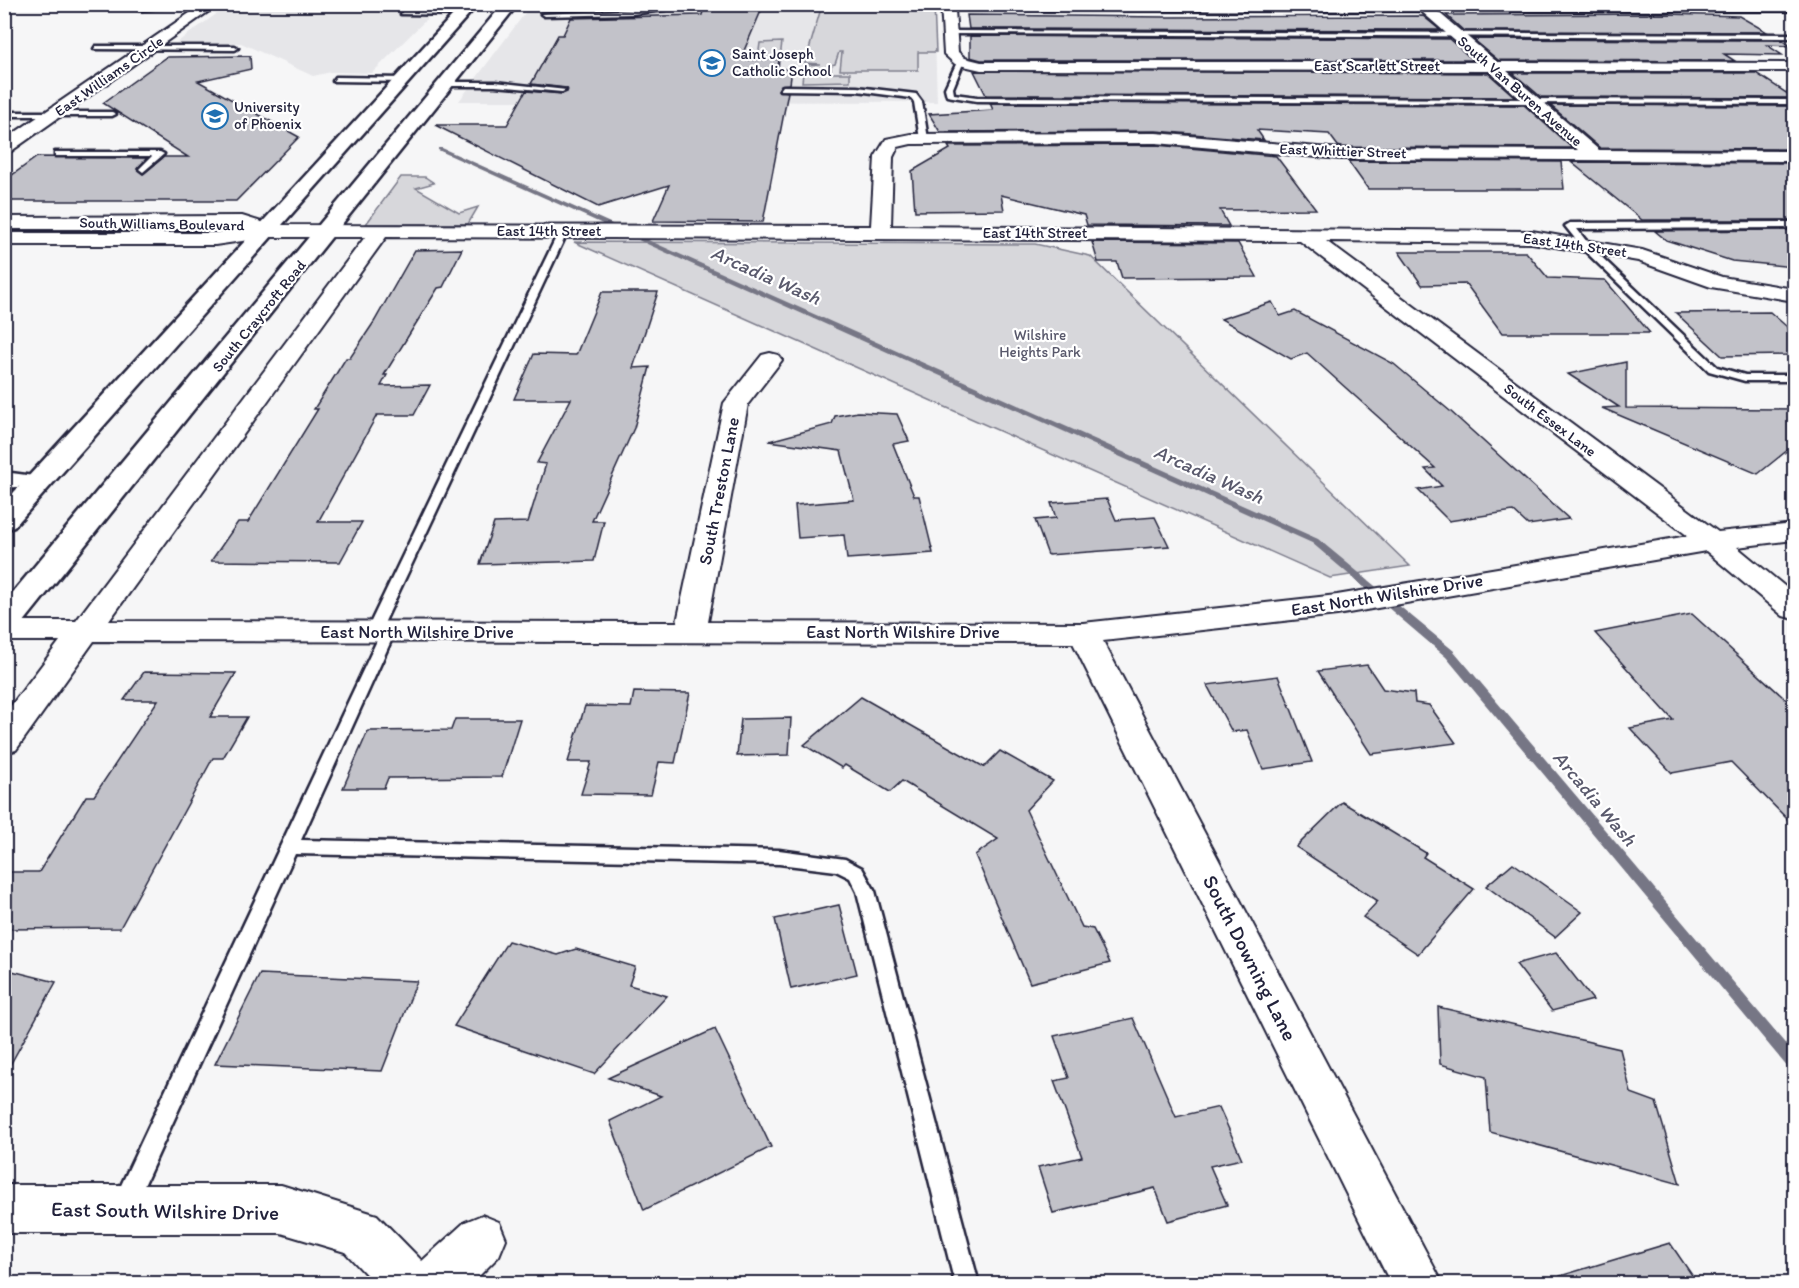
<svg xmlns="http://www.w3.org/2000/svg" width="1799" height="1288" viewBox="0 0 1799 1288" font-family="Itim,sans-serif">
	<rect width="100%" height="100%" fill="#f6f6f7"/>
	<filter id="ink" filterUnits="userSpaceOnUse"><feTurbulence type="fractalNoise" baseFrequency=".0167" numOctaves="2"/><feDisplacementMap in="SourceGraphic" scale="12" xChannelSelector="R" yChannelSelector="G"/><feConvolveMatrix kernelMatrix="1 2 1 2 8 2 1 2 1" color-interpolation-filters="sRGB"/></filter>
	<g filter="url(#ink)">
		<g fill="#e6e6e9">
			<polygon points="229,5 441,5 372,73 331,72 313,76 241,43 176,43"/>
			<polygon points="531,5 934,5 937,102 459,101"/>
		</g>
		<g fill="#d7d7db" stroke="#7c7c8b" stroke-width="1.5">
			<polygon points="822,5 934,5 936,52 918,52 918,70 840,70 842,52 839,52 835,64 831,65 831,73 850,73 850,81 802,82 804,65 820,64 805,63"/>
			<polygon points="782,42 780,58 758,58 760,43"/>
			<polygon points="401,177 425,177 434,183 416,188 459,213 478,207 468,224 366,224"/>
			<polygon points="574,242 1035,244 1090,256 1410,566 1330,578"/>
		</g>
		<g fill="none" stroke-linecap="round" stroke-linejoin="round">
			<polygon fill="#767685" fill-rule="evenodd" points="438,148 442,148 1318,539 1454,651 1794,1054 1794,1071 1789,1069 1446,657 1312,543 438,150"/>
		</g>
		<g fill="#c2c2c9" stroke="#22223b" stroke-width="1.5">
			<polygon points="705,4 764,4 740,60 779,59 778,69 792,69 790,84 781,85 778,90 788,92 763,222 653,221 669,185 598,207 435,125 507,125 526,91 562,94 567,92 566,88 531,84 558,35 563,35 571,18 702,15"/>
			<polygon points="1667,14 1739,16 1767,32 1464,31 1446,15"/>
			<polygon points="967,15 1167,17 1423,16 1440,30 969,29"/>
			<polygon points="970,36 1449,39 1473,60 981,60 970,57"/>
			<polygon points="1473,39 1782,40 1791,46 1767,45 1782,55 1724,54 1735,61 1498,60"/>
			<polygon points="250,56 251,69 198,81 299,137 236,201 4,201 4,181 37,157 147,158 137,169 143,174 164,157 188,157 103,103 167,57"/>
			<polygon points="974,71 1488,73 1515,97 986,95"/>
			<polygon points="1513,73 1756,73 1794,98 1541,97"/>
			<polygon points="990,103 1524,105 1572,148 1341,147 1338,146 1329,134 1257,130 1264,140 1156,131 940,132 929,114 993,110"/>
			<polygon points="1550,105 1794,106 1794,149 1600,148"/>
			<polygon points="1156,145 1276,156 1316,209 1220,210 1229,226 1087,225 1084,215 1001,195 1004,210 915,211 912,171 950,149 948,146"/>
			<polygon points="1348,161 1561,162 1564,189 1368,189"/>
			<polygon points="1571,162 1794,163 1794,220 1642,220"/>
			<polygon points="1794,230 1794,267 1732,261 1666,240 1655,231"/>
			<polygon points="1092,242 1238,243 1257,277 1122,278 1117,262 1098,262"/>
			<polygon points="462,249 443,287 438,288 384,375 387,375 381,386 430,385 414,415 377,415 318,522 362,522 340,562 211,561 238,522 248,522 318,409 314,409 346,358 350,358 374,322 415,250"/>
			<polygon points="1399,252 1526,252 1548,278 1605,280 1650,333 1502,333 1466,284 1422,285"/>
			<polygon points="602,292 658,292 633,368 650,367 634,428 592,521 604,521 594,561 480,564 494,523 528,522 546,464 537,463 571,399 514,399 534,354 576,355"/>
			<polygon points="1272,302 1280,316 1295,311 1394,364 1450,411 1569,519 1528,525 1513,511 1449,521 1418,490 1442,486 1425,469 1435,468 1307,353 1291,359 1221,319"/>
			<polygon points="1770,312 1794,333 1794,355 1722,356 1676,313"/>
			<polygon points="1626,362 1626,408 1794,409 1794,445 1758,474 1602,408 1619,407 1568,374"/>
			<polygon points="858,412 897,414 909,441 893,444 914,496 919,496 933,553 847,559 844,535 798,538 795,505 854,500 841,451 769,441 832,424 835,416"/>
			<polygon points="1107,499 1116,520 1155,517 1169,546 1048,555 1035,520 1056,518 1051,503"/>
			<polygon points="1692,614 1794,707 1794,826 1731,762 1672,773 1630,728 1673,720 1595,633"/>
			<polygon points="1367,665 1383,689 1414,693 1415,703 1429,705 1456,743 1371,754 1318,671"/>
			<polygon points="144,672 236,673 210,717 247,717 223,758 213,758 120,928 4,929 4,872 39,872 86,796 94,796 158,700 124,700"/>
			<polygon points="1278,676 1312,762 1263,769 1247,730 1232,732 1207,685"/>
			<polygon points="634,692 690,693 675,763 659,762 651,795 581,794 591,762 568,762 585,706 631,707"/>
			<polygon points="861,697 984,767 1000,751 1053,781 1026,810 1082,927 1093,929 1110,963 1030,983 975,855 998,839 902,781 890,792 845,765 842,768 804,745"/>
			<polygon points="791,718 789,755 737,756 741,719"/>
			<polygon points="455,719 520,719 502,777 388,778 384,788 343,788 368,731 451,730"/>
			<polygon points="1342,802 1426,853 1423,857 1474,889 1418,954 1363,917 1378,901 1296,847"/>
			<polygon points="1513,863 1582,912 1555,937 1486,886"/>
			<polygon points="839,905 857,974 791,989 775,919"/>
			<polygon points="508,941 558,955 576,949 635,967 629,985 667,996 594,1074 454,1026"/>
			<polygon points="1556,953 1593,1000 1552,1011 1516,964"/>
			<polygon points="4,969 56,982 4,1076"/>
			<polygon points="260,974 417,981 382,1071 215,1064"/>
			<polygon points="1438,1007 1620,1049 1631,1093 1656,1102 1680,1184 1490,1132 1486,1077 1440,1064"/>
			<polygon points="1133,1018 1176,1117 1219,1107 1242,1159 1210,1166 1227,1205 1168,1221 1155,1188 1053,1213 1038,1167 1082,1157 1054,1081 1069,1078 1054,1036"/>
			<polygon points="715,1029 771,1147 644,1210 610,1121 661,1096 608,1078"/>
			<polygon points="1670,1243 1698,1284 1561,1284 1560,1276"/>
		</g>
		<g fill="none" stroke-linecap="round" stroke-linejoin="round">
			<defs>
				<g id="service">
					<polygon points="156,4 210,9 207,11 172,7 139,10 136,8"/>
					<polygon points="658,5 689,7 631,14 544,16 541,14 631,10"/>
					<polygon points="403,11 463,11 466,13 463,15 401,14"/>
					<polygon points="950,31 1794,34 1794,38 948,34"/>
					<polygon points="96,46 235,46 238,48 235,50 94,49"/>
					<polygon points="958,60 964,61 953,88 954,94 977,97 1794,100 1794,104 977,101 947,96 945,88"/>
					<polygon points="336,77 404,78 408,80 404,82 333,81"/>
					<polygon points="447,82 495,82 566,90 562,92 495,86 444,86"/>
					<polygon points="783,86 857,87 916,94 922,102 928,139 924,141 920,139 914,102 911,98 857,91 780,90"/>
					<polygon points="4,112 112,112 116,114 112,116 4,116"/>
					<polygon points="58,152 160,152 164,154 143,172 139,169 152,156 55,156 55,152"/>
					<polygon points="1794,222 1794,228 1577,229 1591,247 1717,367 1745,375 1794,375 1794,381 1745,381 1709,371 1585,251 1565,226 1570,223"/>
					<polygon points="560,229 568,231 380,632 378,635 368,635 366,632"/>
					<polygon points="4,472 41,477 47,481 41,485 4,488"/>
					<polygon points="388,627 395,632 301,840 779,850 845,859 862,868 875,891 979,1284 955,1284 857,892 850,878 836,871 779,864 295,854 132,1212 124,1215 116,1212 113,1204 116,1196 381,632"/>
				</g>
				<g id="minor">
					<polygon points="203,4 219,4 10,152 4,153 4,140"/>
					<path d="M941 4H1794V11H1437L1497 62 1794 63V71H1507L1599 150 1794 151V161L1341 159 1156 143 911 144 898 147 893 157 891 226 1532 231 1642 250 1722 277 1794 289V301L1711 287 1638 261 1532 243 1326 241 1718 532 1794 524V540L1737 547 1794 594V619L1783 616 1706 551 1337 615 1103 641 1443 1284H1391L1073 643 94 641 16 750 4 753V715L60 641H4V621H76L365 237H269L215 245H4V233H215L243 229H4V217L242 216 271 225 871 226 875 157 886 139 911 134 1156 133 1341 149 1578 150 1489 71 981 70 955 64 944 54ZM955 10 1421 11 1479 62H981L965 58 958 52ZM386 237 1300 241 1688 536 1337 595 1083 623 708 622 748 404 782 360 778 355 770 353 762 355 724 403 677 622 109 621Z"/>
					<polygon points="4,1185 281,1185 377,1215 422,1261 465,1222 482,1215 499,1222 506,1239 499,1256 471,1284 375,1284 345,1252 281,1233 4,1233"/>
				</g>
				<g id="secondary">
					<polygon points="463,4 478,4 14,527 4,530 4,503"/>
					<polygon points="503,4 518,4 15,633 4,636 4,603"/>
				</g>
			</defs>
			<use href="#service" stroke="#22223b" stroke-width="5"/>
			<use href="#minor" stroke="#22223b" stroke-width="4"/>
			<use href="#secondary" stroke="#22223b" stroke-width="5"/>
			<use href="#service" fill="#fff" fill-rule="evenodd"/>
			<use href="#minor" fill="#fff" fill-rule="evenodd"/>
			<use href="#secondary" fill="#fff" fill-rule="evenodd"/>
		</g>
	</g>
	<defs>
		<symbol id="school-ring" viewBox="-11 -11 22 22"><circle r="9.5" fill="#fff" stroke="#1f6fb2" stroke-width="1.5"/><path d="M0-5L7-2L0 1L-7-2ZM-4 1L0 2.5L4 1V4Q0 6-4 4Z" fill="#1f6fb2"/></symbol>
		<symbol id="university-ring" viewBox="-11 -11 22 22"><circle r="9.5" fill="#fff" stroke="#1f6fb2" stroke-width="1.5"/><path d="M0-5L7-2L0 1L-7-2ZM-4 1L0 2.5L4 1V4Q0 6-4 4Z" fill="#1f6fb2"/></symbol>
	</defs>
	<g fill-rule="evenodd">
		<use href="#school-ring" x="697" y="48" width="30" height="30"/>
		<use href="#university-ring" x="200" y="101" width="30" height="30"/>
	</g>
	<g text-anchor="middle" stroke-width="4.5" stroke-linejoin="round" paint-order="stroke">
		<g font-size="15" fill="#22223b" stroke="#fff" text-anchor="start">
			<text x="732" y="59">Saint Joseph<tspan x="732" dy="17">Catholic School</tspan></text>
			<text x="234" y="112">University<tspan x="234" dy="17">of Phoenix</tspan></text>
		</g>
		<g font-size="15" fill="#22223b" stroke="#fff">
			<text x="1377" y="71">East Scarlett Street</text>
			<text transform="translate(109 76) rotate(-35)" y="5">East Williams Circle</text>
			<text transform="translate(1520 91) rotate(41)" y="5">South Van Buren Avenue</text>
			<text transform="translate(1343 151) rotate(2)" y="5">East Whittier Street</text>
			<text transform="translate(162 224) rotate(1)" y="5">South Williams Boulevard</text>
			<text x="549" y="236">East 14th Street</text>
			<text x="1035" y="238">East 14th Street</text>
			<text transform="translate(1575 245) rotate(8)" y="5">East 14th Street</text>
			<text transform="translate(259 316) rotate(-51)" y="5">South Craycroft Road</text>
			<text transform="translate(1550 420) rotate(37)" y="5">South Essex Lane</text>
		</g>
		<g font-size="15" fill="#58586b" stroke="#fff">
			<text x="1040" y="340">Wilshire<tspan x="1040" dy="17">Heights Park</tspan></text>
		</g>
		<g font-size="18" fill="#22223b" stroke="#fff">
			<text transform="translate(719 491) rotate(-79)" y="6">South Treston Lane</text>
			<text transform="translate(1387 595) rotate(-9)" y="6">East North Wilshire Drive</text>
			<text x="417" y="638">East North Wilshire Drive</text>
			<text x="903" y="638">East North Wilshire Drive</text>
		</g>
		<g font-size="20" font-style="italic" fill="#5a5a6d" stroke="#fff">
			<text transform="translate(766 275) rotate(24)" y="7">Arcadia Wash</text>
			<text transform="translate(1209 474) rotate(24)" y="7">Arcadia Wash</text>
			<text transform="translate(1595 798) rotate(50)" y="7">Arcadia Wash</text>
		</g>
		<g font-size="21" fill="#22223b" stroke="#fff">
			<text transform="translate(1250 958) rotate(63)" y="7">South Downing Lane</text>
			<text transform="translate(165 1211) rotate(1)" y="7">East South Wilshire Drive</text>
		</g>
	</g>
	<rect width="1799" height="1288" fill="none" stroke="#fff" stroke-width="24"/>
	<rect x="12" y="12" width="1775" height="1264" fill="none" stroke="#22223b" stroke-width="2" filter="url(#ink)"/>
</svg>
